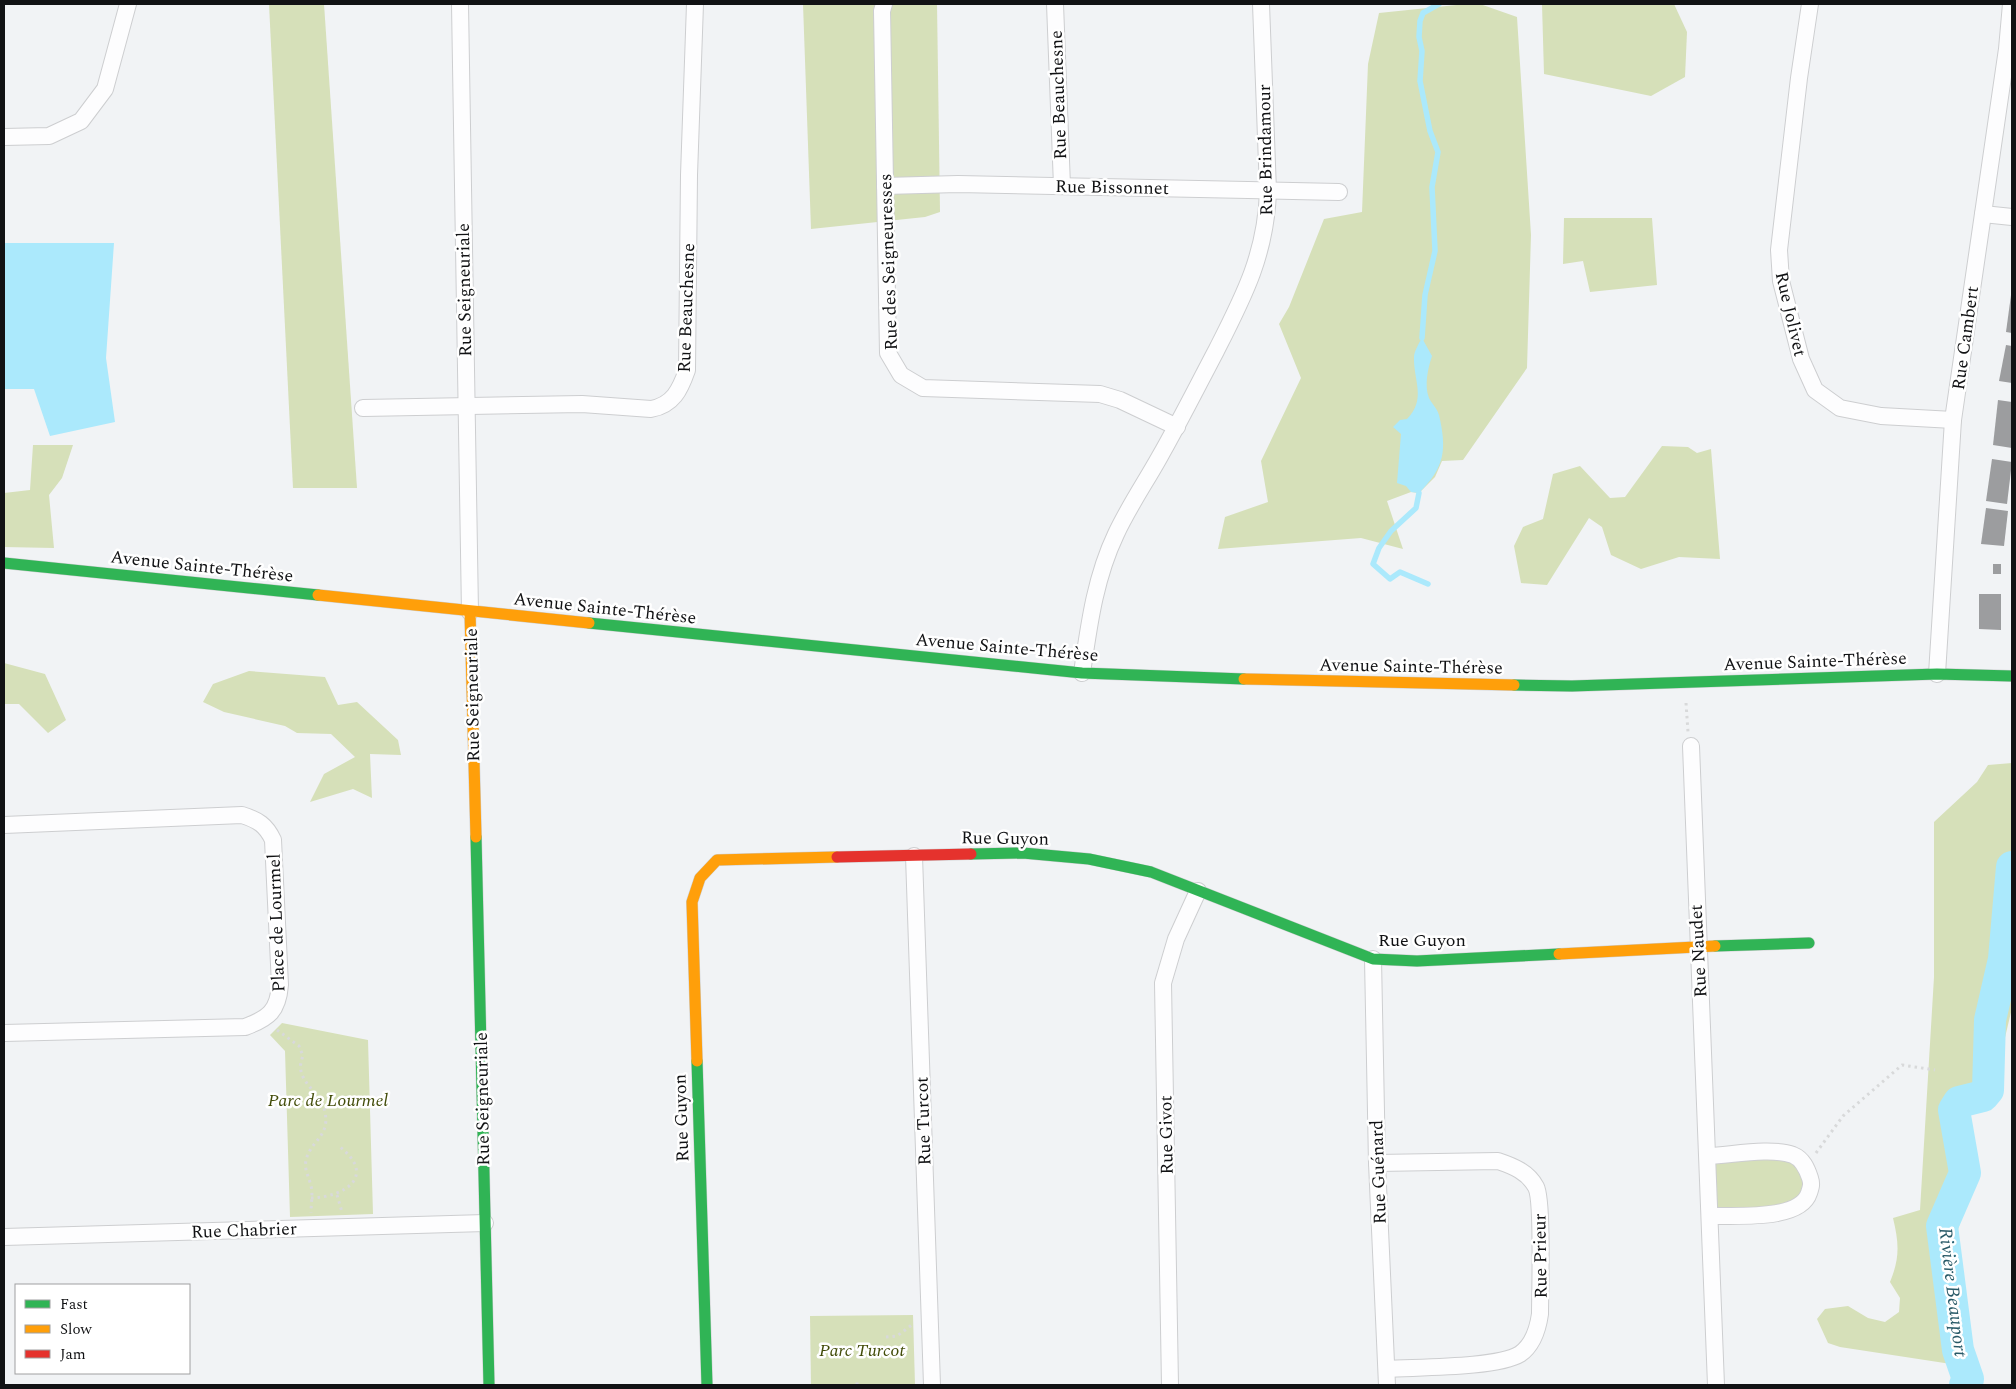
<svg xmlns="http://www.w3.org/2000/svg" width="2016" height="1389" viewBox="0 0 2016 1389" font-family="Spectral,serif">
	<rect width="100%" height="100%" fill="#f1f3f5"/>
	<g fill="#d6e0b9">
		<polygon points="269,4 324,4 357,488 293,488"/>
		<polygon points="803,4 937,4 940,212 925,217 811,229"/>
		<polygon points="1466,4 1480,4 1517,17 1531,235 1527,368 1463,460 1442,461 1435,477 1419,493 1411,492 1387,501 1403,549 1361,538 1218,549 1225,517 1268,502 1261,461 1301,378 1279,324 1289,307 1324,219 1362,212 1368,64 1379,13"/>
		<polygon points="1542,4 1674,4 1687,32 1685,77 1651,96 1544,74"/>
		<polygon points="1564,218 1652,218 1657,285 1590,292 1583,261 1563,264"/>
		<polygon points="33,445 73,445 62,478 49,495 54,548 4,547 4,493 30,490"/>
		<polygon points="1662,446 1688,447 1697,453 1711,449 1720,559 1679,557 1641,569 1611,555 1602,527 1589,518 1547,585 1521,583 1514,546 1523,527 1543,519 1553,474 1580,466 1610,498 1625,497"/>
		<polygon points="4,663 45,674 66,720 48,733 19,704 4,704"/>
		<polygon points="249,671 325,677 338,705 357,702 398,740 401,755 370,754 372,798 353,789 310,802 324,774 355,757 331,734 297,733 285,726 224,712 203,702 213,684"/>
		<path d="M2012 763V1008L1993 1088 1962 1125 1975 1175 1955 1239 1958 1350 1951 1364 1840 1347 1828 1343 1817 1319 1825 1309 1848 1306 1868 1318 1885 1322 1899 1312 1900 1298 1890 1282C1900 1258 1899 1243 1893 1218L1920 1210 1934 977V822L1977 782 1988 765Z"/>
		<polygon points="282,1023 368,1040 373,1214 290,1217 285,1051 270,1035"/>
		<polygon points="1772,1152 1807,1166 1807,1200 1711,1216 1709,1156"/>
		<polygon points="913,1315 915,1385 811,1385 810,1316"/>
	</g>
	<g fill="#abe9fc">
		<polygon points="4,243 114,243 106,358 115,422 50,436 34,389 4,389"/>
		<path d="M1422 338 1432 356C1428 368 1424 385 1429 398 1432 404 1437 408 1439 415 1447 450 1445 467 1419 493L1411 492 1406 486 1397 483 1401 434 1393 427 1400 420 1407 419C1427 399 1413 380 1414 356 1415 350 1419 343 1422 338Z"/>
	</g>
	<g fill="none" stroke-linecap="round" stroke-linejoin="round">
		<g stroke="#abe9fc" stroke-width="5.5">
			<polyline points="1422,338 1425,295 1435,251 1432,187 1438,152 1430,131 1420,81 1422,51 1419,37 1420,21 1423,13 1439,4"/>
			<polyline points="1419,493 1416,508 1391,531 1379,548 1373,564 1390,579 1400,572 1428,584"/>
		</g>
		<polyline stroke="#abe9fc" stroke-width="32" points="1965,1385 1968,1379 1958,1350 1942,1226 1965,1173 1954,1110 1959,1102 1983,1096 1988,1090 1990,1020 2004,959 2012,867"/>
	</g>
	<g fill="#9c9d9f">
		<polygon points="2011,295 2012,295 2012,333 2006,332"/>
		<polygon points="2006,345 2012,346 2012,383 1999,381"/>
		<polygon points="1998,400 2012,402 2012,448 1993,445"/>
		<polygon points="1992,459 2012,462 2007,504 1986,501"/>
		<polygon points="1986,508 2008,511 2004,546 1981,544"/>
		<rect x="1993" y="564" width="8" height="10"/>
		<polygon points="1979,594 2001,594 2001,630 1979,629"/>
	</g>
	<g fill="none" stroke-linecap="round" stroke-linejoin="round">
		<defs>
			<g id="street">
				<polyline points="460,4 470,612"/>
				<polyline points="884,4 882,11 888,353 901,375 923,388 1100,394 1120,400 1177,427"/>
				<polyline points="1055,4 1062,186"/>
				<polyline points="1810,4 1799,78 1779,250 1781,281 1801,359 1815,390 1840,408 1881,416 1953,420"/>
				<polyline points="4,137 49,136 81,121 105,89 128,4"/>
				<polyline points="885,186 958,184 1339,192"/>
				<polyline points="1983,214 2012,217"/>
				<path d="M363 408 582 404 651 409C673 405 680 390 687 370L689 175 695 4"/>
				<path d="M1082 673C1089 625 1095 578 1116 534 1128 508 1145 483 1159 458 1179 423 1197 387 1216 351 1244 296 1266 254 1268 191L1261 4"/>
				<polyline points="1937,674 1953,420 2007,49 2011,4"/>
				<path d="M1691 746C1698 959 1709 1172 1716 1385"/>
				<path d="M4 825 242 815C258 820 266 825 273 840L280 985C278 1011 269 1018 245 1027L4 1033"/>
				<polyline points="914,856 932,1385"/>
				<polyline points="1373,959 1377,1163 1387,1385"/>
				<path d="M1709 1156C1732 1155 1771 1147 1793 1155 1803 1159 1807 1169 1810 1178 1812 1184 1811 1187 1809 1193 1800 1221 1736 1215 1711 1216"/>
				<path d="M1377 1163 1498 1161C1513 1166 1528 1172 1536 1187 1543 1200 1540 1293 1540 1314 1538 1328 1533 1345 1520 1354 1497 1368 1418 1367 1387 1369"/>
				<polyline points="4,1237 485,1223"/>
				<polyline points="1170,1385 1163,983 1176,939 1198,891"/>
			</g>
			<g id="fast">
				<polyline points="4,563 318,595"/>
				<polyline points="589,623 1082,673 1244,679"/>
				<polyline points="1514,685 1572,686 1937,674 2012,676"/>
				<polyline points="476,837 489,1385"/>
				<polyline points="971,854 1023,853 1089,859 1151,872 1373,959 1417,961 1559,954"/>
				<polyline points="1715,946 1809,943"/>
				<polyline points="697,1061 707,1385"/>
			</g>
			<g id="slow">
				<polyline points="318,595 589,623"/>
				<polyline points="470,612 476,837"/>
				<polyline points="1244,679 1514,685"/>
				<polyline points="1559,954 1715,946"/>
				<polyline points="697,1061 692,902 700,878 717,860 837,857"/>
			</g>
			<polyline id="jam" points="837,857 971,854"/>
		</defs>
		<use href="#street" stroke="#cdced0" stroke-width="18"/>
		<use href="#fast" stroke="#cdced0" stroke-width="12"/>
		<use href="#slow" stroke="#cdced0" stroke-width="12"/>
		<use href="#jam" stroke="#cdced0" stroke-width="12"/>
		<g stroke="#d8d9da" stroke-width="3" stroke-dasharray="2.5 4" stroke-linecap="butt">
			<polyline points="1686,703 1688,732"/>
			<path d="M277 1030 299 1046 303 1056C292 1081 321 1090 325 1112 330 1137 311 1140 306 1160 304 1170 309 1177 311 1186 313 1194 311 1204 311 1213"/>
			<polyline points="1816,1153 1843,1116 1902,1065 1935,1070"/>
			<polyline points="337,1195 342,1212"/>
			<path d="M311 1198C345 1197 377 1176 340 1147"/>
			<polyline points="886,1337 897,1336 913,1324"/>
			<polyline points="857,1385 857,1380"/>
		</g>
		<use href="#street" stroke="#fdfdfe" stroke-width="16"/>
		<use href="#fast" stroke="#30b455" stroke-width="11"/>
		<use href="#slow" stroke="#ff9f0a" stroke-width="11"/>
		<use href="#jam" stroke="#e5322d" stroke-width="11"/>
	</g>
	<g text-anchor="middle" stroke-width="5" stroke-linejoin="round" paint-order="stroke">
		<g font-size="18" fill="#111214" stroke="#fff">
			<text transform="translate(1058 95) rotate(-92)" y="6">Rue Beauchesne</text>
			<text transform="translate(1265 150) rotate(-91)" y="6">Rue Brindamour</text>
			<text transform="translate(1112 187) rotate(1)" y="6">Rue Bissonnet</text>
			<text transform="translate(888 262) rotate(-92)" y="6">Rue des Seigneuresses</text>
			<text transform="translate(464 290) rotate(-91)" y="6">Rue Seigneuriale</text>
			<text transform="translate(686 308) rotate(-88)" y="6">Rue Beauchesne</text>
			<text transform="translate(1791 314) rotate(77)" y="6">Rue Jolivet</text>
			<text transform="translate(1965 338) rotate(-82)" y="6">Rue Cambert</text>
			<text transform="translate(202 566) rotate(6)" y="6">Avenue Sainte-Thérèse</text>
			<text transform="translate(605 608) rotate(6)" y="6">Avenue Sainte-Thérèse</text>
			<text transform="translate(1007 647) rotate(5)" y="6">Avenue Sainte-Thérèse</text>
			<text transform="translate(1815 661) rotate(-2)" y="6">Avenue Sainte-Thérèse</text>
			<text transform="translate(1411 666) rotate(1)" y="6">Avenue Sainte-Thérèse</text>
			<text transform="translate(472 695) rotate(-91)" y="6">Rue Seigneuriale</text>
			<text transform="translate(1005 838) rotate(1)" y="6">Rue Guyon</text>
			<text transform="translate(276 923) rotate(-92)" y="6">Place de Lourmel</text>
			<text x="1422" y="946">Rue Guyon</text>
			<text transform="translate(1698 951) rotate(-93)" y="6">Rue Naudet</text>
			<text transform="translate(482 1099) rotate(-91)" y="6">Rue Seigneuriale</text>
			<text transform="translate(681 1118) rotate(-92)" y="6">Rue Guyon</text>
			<text transform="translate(923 1121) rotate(-92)" y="6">Rue Turcot</text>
			<text transform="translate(1166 1135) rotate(-91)" y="6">Rue Givot</text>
			<text transform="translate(1378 1172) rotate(-92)" y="6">Rue Guénard</text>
			<text transform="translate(244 1230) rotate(-2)" y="6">Rue Chabrier</text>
			<text transform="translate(1540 1256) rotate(-91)" y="6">Rue Prieur</text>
		</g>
		<g font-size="18" font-style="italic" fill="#424c09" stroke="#fff">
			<text x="328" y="1106">Parc de Lourmel</text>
			<text x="862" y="1356">Parc Turcot</text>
		</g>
		<g font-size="19" font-style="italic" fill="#275967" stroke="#fff">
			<text transform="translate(1954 1292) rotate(83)" y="7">Rivière Beauport</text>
		</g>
	</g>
	<rect width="2016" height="1389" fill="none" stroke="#111214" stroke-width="10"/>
	<rect x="15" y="1284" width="175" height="90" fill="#ffffff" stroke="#a0a0a1"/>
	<rect x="25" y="1300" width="25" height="8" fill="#30b455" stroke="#a0a0a1"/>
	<text x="60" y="1309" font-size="15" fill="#111214">Fast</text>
	<rect x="25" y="1325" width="25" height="8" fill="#ff9f0a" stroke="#a0a0a1"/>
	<text x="60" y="1334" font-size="15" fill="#111214">Slow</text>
	<rect x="25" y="1350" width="25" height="8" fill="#e5322d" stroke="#a0a0a1"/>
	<text x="60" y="1359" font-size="15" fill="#111214">Jam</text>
</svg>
